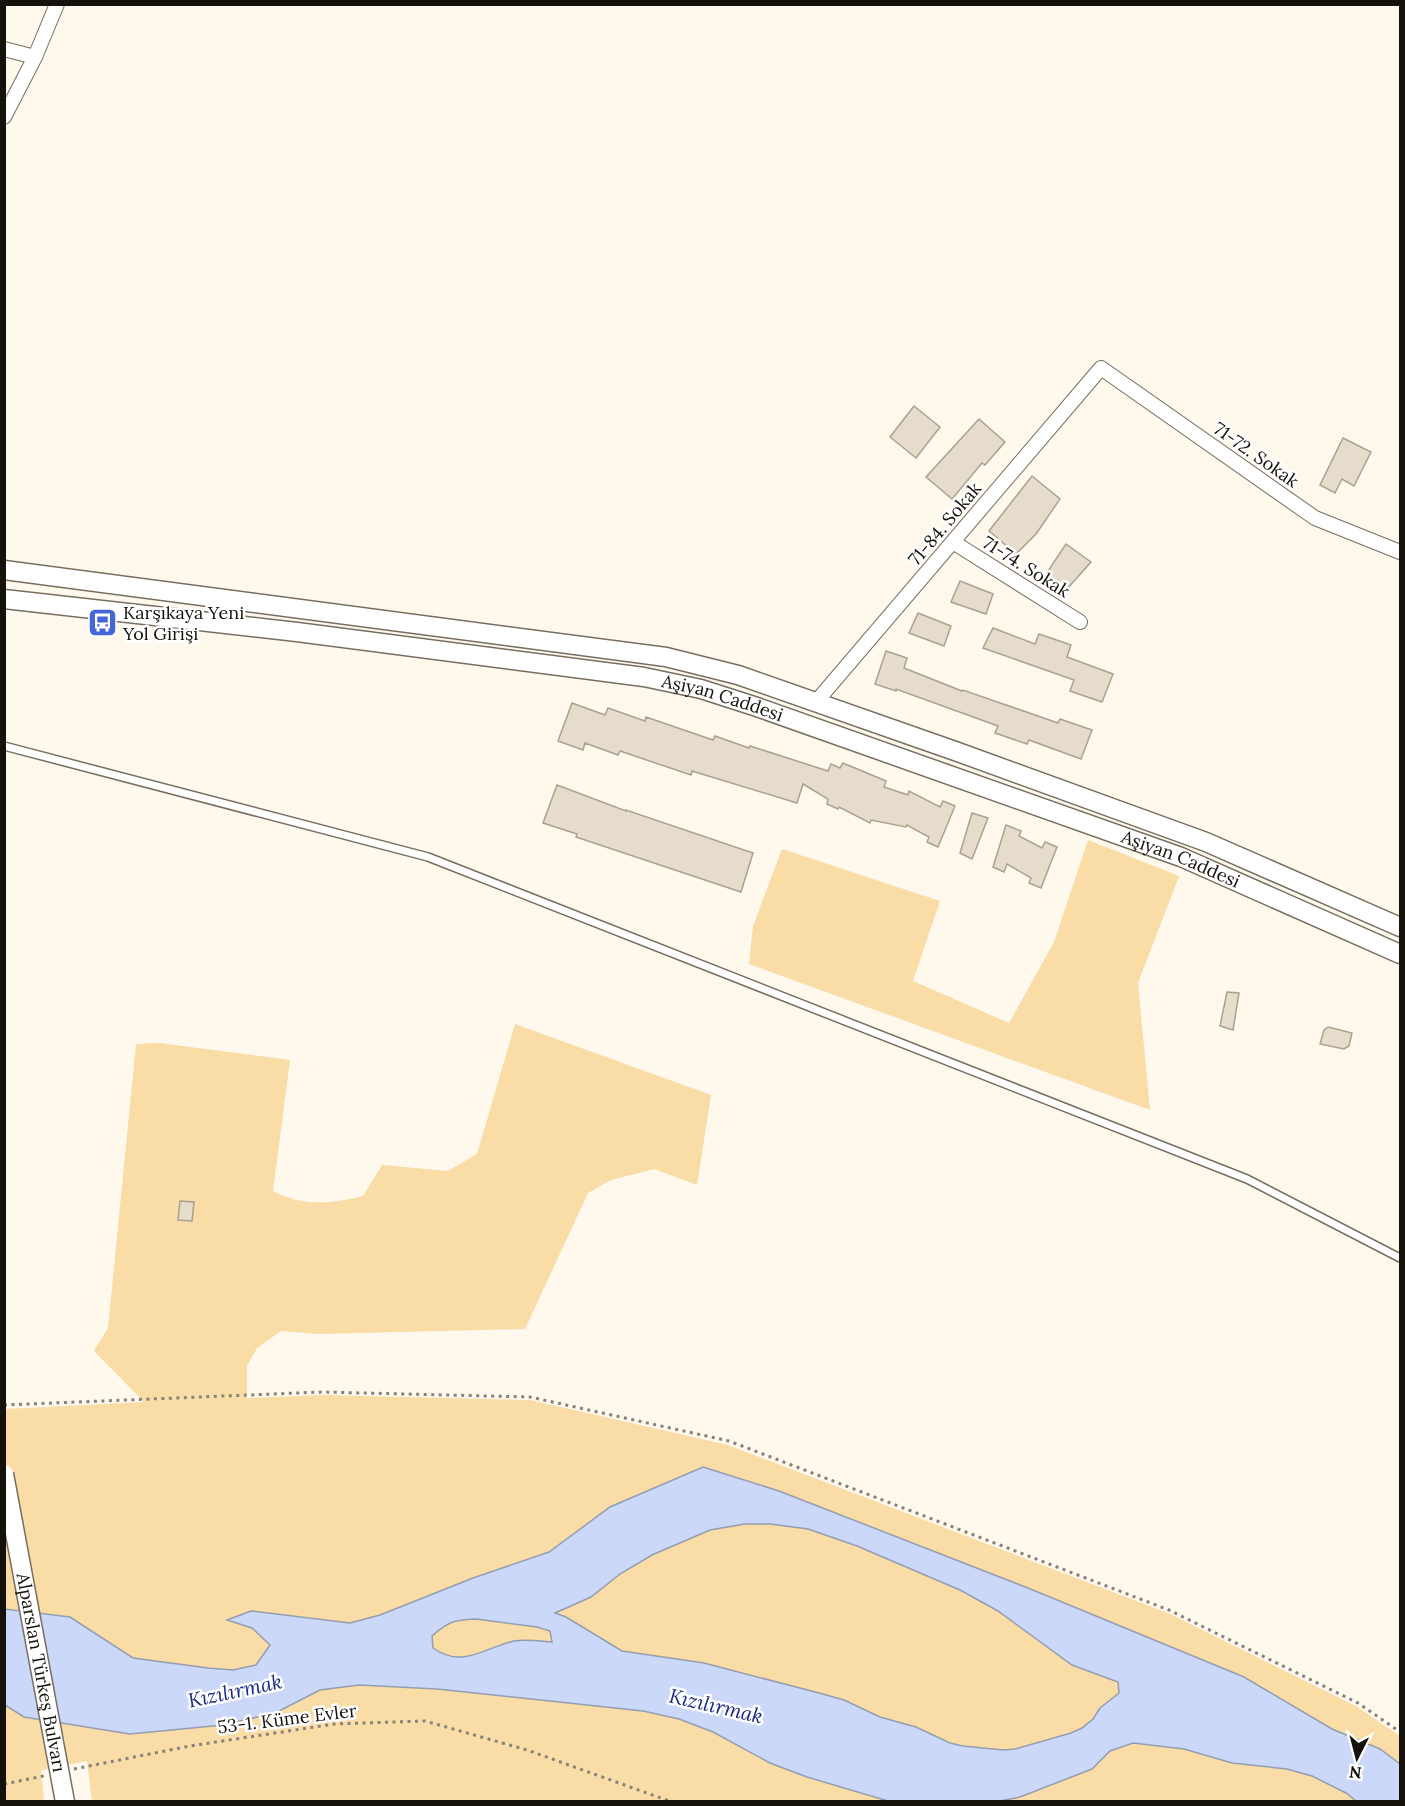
<svg xmlns="http://www.w3.org/2000/svg" width="1405" height="1806" viewBox="0 0 1405 1806" font-family="Lora,serif">
	<rect width="100%" height="100%" fill="#fef8ed"/>
	<g fill="#f9dca6">
		<polygon points="1088,840 1179,876 1138,983 1150,1110 749,964 753,926 782,849 940,901 913,981 1009,1023 1054,942"/>
		<path d="M515 1024 711 1095 697 1185 654 1169 611 1180 588 1193 525 1329 319 1334 281 1331 257 1348 247 1366V1398L322 1395 530 1400 728 1445 1168 1613 1356 1706 1400 1736V1764L1380 1749 1332 1729 1244 1677 1028 1588 779 1491 704 1467 610 1507 549 1552 473 1578 380 1615 350 1623 251 1611 229 1620 252 1628 270 1645 256 1665 233 1670 208 1668 133 1658 70 1617 5 1609 4 1409 144 1402 94 1351 108 1328 136 1044 159 1043 290 1060 273 1191C305 1207 329 1204 363 1196L382 1165 448 1171 477 1154Z"/>
		<polygon points="745,1524 770,1524 808,1529 869,1551 960,1590 998,1611 1072,1665 1118,1682 1119,1693 1100,1708 1093,1719 1082,1728 1071,1733 1015,1749 1003,1750 963,1746 950,1744 917,1727 880,1717 844,1700 819,1693 704,1663 621,1651 589,1630 554,1613 591,1597 620,1574 652,1555 710,1530"/>
		<path d="M476 1619 537 1627 550 1631 552 1642C539 1641 527 1639 514 1641 483 1648 463 1669 433 1648L432 1636C449 1621 454 1620 476 1619Z"/>
		<polygon points="359,1685 437,1689 643,1711 679,1719 713,1732 770,1763 807,1777 888,1801 92,1801 87,1761 41,1770 44,1801 5,1801 4,1705 24,1717 275,1713 320,1690"/>
		<polygon points="1133,1743 1184,1749 1232,1763 1287,1769 1312,1776 1346,1793 1356,1801 1000,1802 1020,1797 1092,1769 1110,1751"/>
	</g>
	<path fill="#cbd8f9" stroke="#949db2" stroke-width="1.5" fill-rule="evenodd" d="M703 1467 779 1491 1028 1588 1244 1677 1332 1729 1380 1749 1400 1764V1801H1356L1346 1793 1312 1776 1287 1769 1232 1763 1184 1749 1133 1743 1110 1751 1092 1769 1020 1797 1000 1801H888L807 1777 770 1763 713 1732 679 1719 643 1711 437 1689 359 1685 320 1690 275 1713 223 1725 130 1734 24 1717 5 1705V1609L70 1617 133 1658 208 1668 233 1670 256 1665 270 1645 252 1628 227 1620 251 1611 350 1623 380 1615 473 1578 549 1552 610 1507ZM745 1524H770L808 1529 857 1546 960 1590 998 1611 1072 1665 1118 1682 1119 1693 1100 1708 1093 1719 1082 1728 1071 1733 1015 1749 1003 1750 963 1746 950 1743 916 1727 880 1717 844 1700 819 1693 704 1663 622 1651 566 1617 555 1613 591 1597 620 1574 652 1555 710 1530ZM476 1619 537 1627 550 1631 552 1642C539 1641 527 1639 514 1641 483 1648 463 1669 433 1648L432 1636C449 1621 454 1620 476 1619Z"/>
	<g fill="#e6dccb" stroke="#aaa190" stroke-width="1.5">
		<polygon points="914,406 940,427 916,458 890,437"/>
		<polygon points="979,419 1005,442 985,465 982,463 952,499 926,477"/>
		<polygon points="1343,438 1371,452 1354,486 1342,479 1335,493 1320,485"/>
		<polygon points="1032,476 1060,499 1036,534 1016,554 989,531"/>
		<polygon points="1066,544 1091,562 1067,589 1046,574"/>
		<polygon points="960,581 993,594 986,614 951,602"/>
		<polygon points="918,613 951,626 944,646 909,633"/>
		<polygon points="993,628 1035,644 1039,634 1071,645 1067,657 1113,674 1102,702 1070,691 1074,680 983,648"/>
		<polygon points="886,651 907,658 904,668 962,691 963,690 1058,723 1060,719 1092,730 1081,759 1029,740 1027,744 995,733 998,726 896,689 896,691 875,684"/>
		<polygon points="572,703 605,715 608,708 645,721 646,717 713,740 715,736 749,748 750,746 828,771 831,764 840,768 843,763 886,781 884,787 908,795 909,791 940,807 943,801 955,806 938,847 927,842 929,837 907,825 906,827 871,820 870,823 839,807 838,809 827,804 828,799 803,784 797,803 692,771 691,775 620,751 618,755 585,743 583,750 558,741"/>
		<polygon points="557,785 626,811 626,810 753,853 741,892 576,837 577,834 543,823"/>
		<polygon points="972,813 988,818 972,859 960,853"/>
		<polygon points="1006,825 1021,831 1019,836 1042,848 1045,842 1057,847 1041,888 1029,883 1031,878 1007,864 1004,872 993,867"/>
		<polygon points="1227,992 1239,993 1233,1030 1220,1026"/>
		<polygon points="1328,1027 1352,1033 1349,1046 1344,1049 1320,1044 1324,1030"/>
		<polygon points="180,1201 194,1202 192,1221 178,1220"/>
	</g>
	<g fill="none" stroke-linecap="round" stroke-linejoin="round">
		<defs>
			<polyline id="lane" points="4,746 428,857 1247,1179 1400,1258"/>
			<g id="street">
				<polyline points="4,49 35,57"/>
				<polyline points="4,117 35,57 57,4"/>
				<polyline points="953,542 1080,622"/>
				<polyline points="816,702 1101,368 1315,518 1400,552"/>
			</g>
			<g id="secondary">
				<polyline points="4,570 666,657 738,675 955,751 1206,842 1400,927"/>
				<path id="s1" d="M4 599 297 632 644 677 701 689 757 707 1181 857 1400 954"/>
			</g>
		</defs>
		<use href="#lane" stroke="#776e5f" stroke-width="10"/>
		<use href="#street" stroke="#776e5f" stroke-width="16"/>
		<use href="#secondary" stroke="#776e5f" stroke-width="21"/>
		<g stroke="#87837a" stroke-width="3" stroke-dasharray="3 4.5" stroke-linecap="butt">
			<polyline points="4,1405 322,1392 530,1397 729,1441 1169,1610 1358,1703 1400,1732"/>
			<polyline points="74,1769 190,1746 334,1724 425,1721 527,1750 672,1802"/>
			<polyline points="4,1784 44,1776"/>
		</g>
		<use href="#lane" stroke="#fff" stroke-width="7"/>
		<use href="#street" stroke="#fff" stroke-width="14"/>
		<use href="#secondary" stroke="#fff" stroke-width="18"/>
		<defs>
			<g id="secondary-bridge">
				<path id="s2" d="M4 1474 65 1802"/>
			</g>
		</defs>
		<use href="#secondary-bridge" stroke="#776e5f" stroke-width="21" stroke-linecap="butt"/>
		<use href="#secondary-bridge" stroke="#fff" stroke-width="18"/>
	</g>
	<defs>
		<symbol id="bus-square" viewBox="-11 -11 22 22"><rect x="-9" y="-9" width="18" height="18" rx="4" fill="#4665d8" stroke="#fff"/><path d="M-5-6H5V4H4V6H2V4H-2V6H-4V4H-5ZM-3.5-4V0h7V-4ZM-3.5 1.2v1.5H-2V1.2ZM2 1.2v1.5H3.5V1.2Z" fill="#fff"/></symbol>
	</defs>
	<g fill-rule="evenodd">
		<use href="#bus-square" x="86" y="606" width="33" height="33"/>
	</g>
	<g text-anchor="middle" stroke-width="5" stroke-linejoin="round" paint-order="stroke">
		<g font-size="18" fill="#15120c" stroke="#fff">
			<text transform="translate(1256 455) rotate(35)" y="6">71-72. Sokak</text>
			<text transform="translate(945 524) rotate(-50)" y="6">71-84. Sokak</text>
			<text transform="translate(1026 567) rotate(32)" y="6">71-74. Sokak</text>
			<text dy="6" stroke="none"><textPath href="#s1" startOffset="726">Aşiyan Caddesi</textPath></text>
			<text dy="6" stroke="none"><textPath href="#s1" startOffset="1212">Aşiyan Caddesi</textPath></text>
			<text dy="6" stroke="none"><textPath href="#s2" startOffset="202">Alparslan Türkeş Bulvarı</textPath></text>
			<text transform="translate(287 1719) rotate(-7)" y="6">53-1. Küme Evler</text>
		</g>
		<g font-size="18" fill="#15120c" stroke="#fff" text-anchor="start">
			<text x="123" y="619">Karşıkaya Yeni<tspan x="123" dy="21">Yol Girişi</tspan></text>
		</g>
		<g font-size="20" font-style="italic" fill="#192982" stroke="#fff">
			<text transform="translate(235 1691) rotate(-12)" y="7">Kızılırmak</text>
			<text transform="translate(716 1706) rotate(13)" y="7">Kızılırmak</text>
		</g>
	</g>
	<rect width="1405" height="1806" fill="none" stroke="#15120c" stroke-width="12"/>
	<g transform="translate(1357 1758) rotate(186)" stroke="#ffffff" stroke-width="4.5" paint-order="stroke">
	<path d="M0-4.5L10 22L0 15L-10 22Z" fill="#15120c"/>
	<text y="-9" font-size="16" font-weight="bold" text-anchor="middle" fill="#15120c">N</text>
	</g>
</svg>
